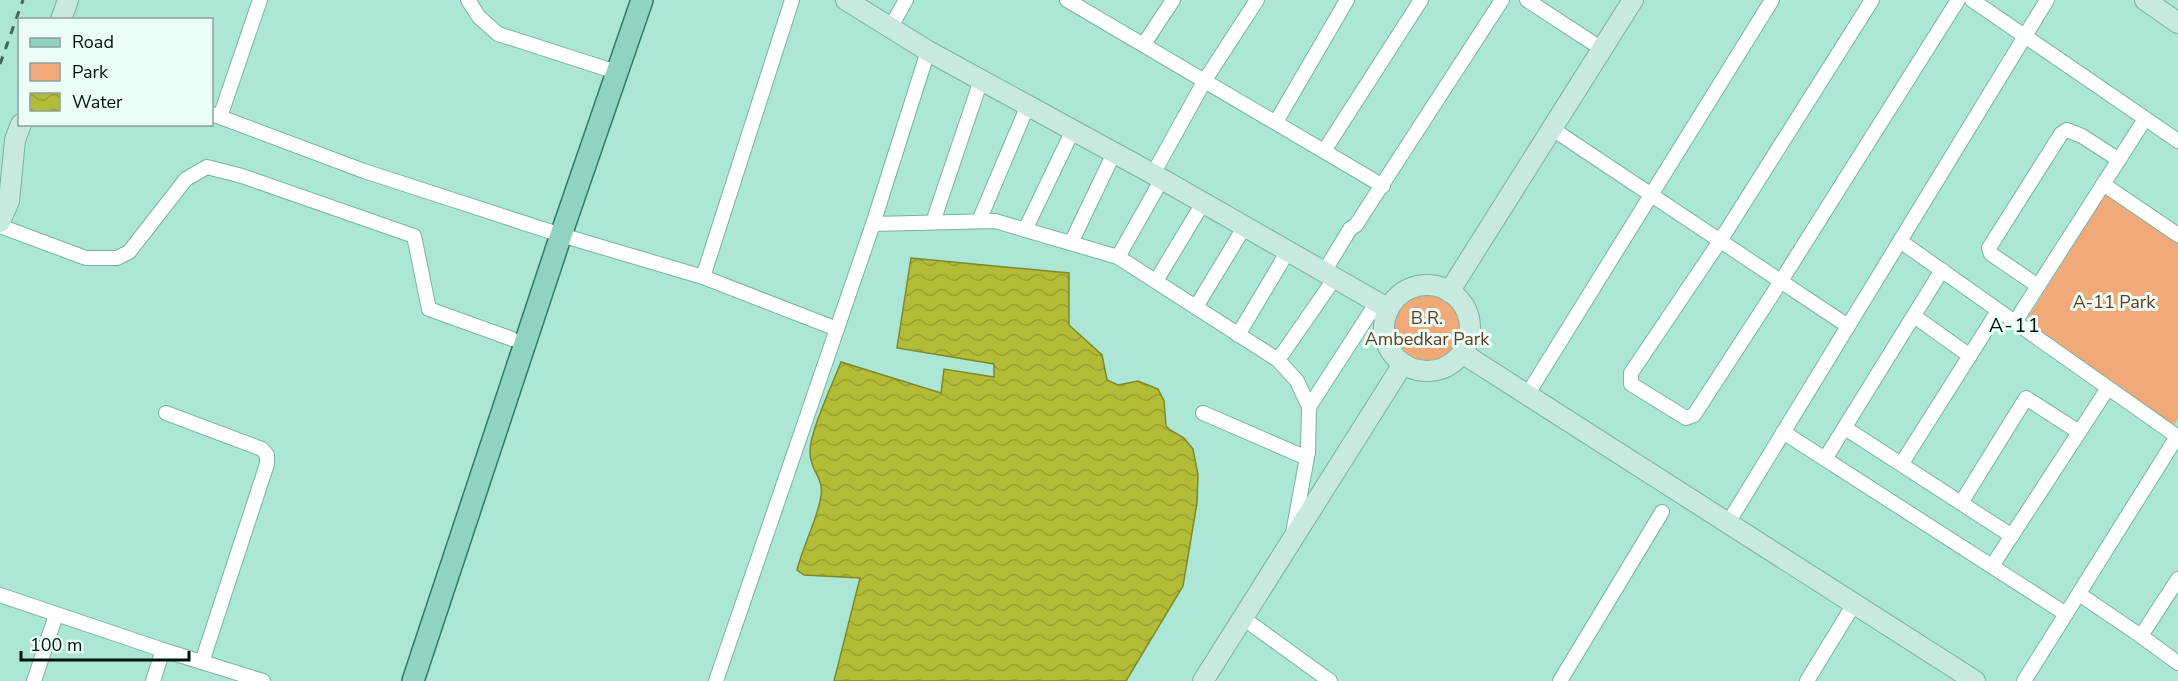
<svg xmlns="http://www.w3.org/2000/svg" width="2178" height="681" viewBox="0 0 2178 681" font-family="'Nunito Sans',sans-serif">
	<defs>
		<pattern id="water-waves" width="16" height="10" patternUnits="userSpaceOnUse" patternTransform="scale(1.5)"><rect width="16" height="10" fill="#b3bc37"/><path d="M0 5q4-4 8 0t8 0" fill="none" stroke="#98a12f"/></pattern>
	</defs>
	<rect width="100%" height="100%" fill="#abe7d4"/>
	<g fill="#f1a97a">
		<polygon points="2107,191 2178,239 2178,419 2173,427 2026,321"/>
		<circle cx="1427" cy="329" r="37"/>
	</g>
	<path fill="url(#water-waves)" stroke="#7d892a" stroke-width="1.5" d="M911 258 1069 273V325L1102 355 1107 380 1118 385 1138 381 1158 389 1164 401 1166 426 1170 430 1184 438 1193 449 1198 475 1197 503 1183 586 1126 681H834L860 578 804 575 797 570C803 545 817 521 821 496 824 477 810 471 810 453 809 433 833 383 841 362L941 393 944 369 994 377V364L897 348Z"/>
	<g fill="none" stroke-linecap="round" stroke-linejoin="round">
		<defs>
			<g id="street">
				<polyline points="468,0 479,17 498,34 607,69"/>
				<polyline points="792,0 703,277 837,329"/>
				<polyline points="1067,0 1383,186"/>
				<polyline points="1527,0 1602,49"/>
				<polyline points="1872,0 1720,241 1631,373 1631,384 1686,418 1694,415 1781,281 1958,0"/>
				<polyline points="1972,0 2178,141"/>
				<polyline points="890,28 906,0"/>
				<polyline points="1144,44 1173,0"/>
				<polyline points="212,114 364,171 561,235 703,277"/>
				<polyline points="220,117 260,0"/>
				<polyline points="1276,122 1347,0"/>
				<polyline points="1551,128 1848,326"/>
				<polyline points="1324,151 1421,0"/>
				<polyline points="1153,174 1205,80 1257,0"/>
				<polyline points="2103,184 2178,235"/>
				<polyline points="979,221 1028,105"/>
				<polyline points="933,222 981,80"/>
				<polyline points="873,224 995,221 1118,257 1278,360 1297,381 1309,407 1308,452 1293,533"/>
				<polyline points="0,226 86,258 117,258 129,252 186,179 207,167 242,176 414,236 429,309 512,339"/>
				<polyline points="1025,230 1073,130"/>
				<polyline points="1900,241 2178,437"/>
				<polyline points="1071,243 1114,153"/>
				<polyline points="1118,257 1162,179"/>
				<polyline points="1324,272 1350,229 1356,225 1502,0"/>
				<polyline points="1156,281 1203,203"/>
				<polyline points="2038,286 1991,254 1989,248 2061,134 2067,130 2082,136 2119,160"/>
				<polyline points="1196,307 1245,226"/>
				<polyline points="1914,316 1970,356"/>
				<polyline points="2015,322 2145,119"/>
				<polyline points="1238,335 1288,251"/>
				<polyline points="1278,360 1335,278"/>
				<polyline points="1527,395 1772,0"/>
				<polyline points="1309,407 1377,302"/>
				<polyline points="166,413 262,449 267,455 267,464 202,662"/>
				<polyline points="1203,413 1300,455 1308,452"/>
				<polyline points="1845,428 2012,536"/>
				<polyline points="1783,432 2066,614"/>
				<polyline points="1825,459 1942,270"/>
				<polyline points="1902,463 1998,311"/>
				<polyline points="1961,503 2026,398 2079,432"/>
				<polyline points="1728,523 2047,0"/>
				<polyline points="1992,566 2108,388"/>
				<polyline points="2079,594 2141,636 2178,579"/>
				<polyline points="0,595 163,650 263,681"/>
				<polyline points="1243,618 1330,681"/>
				<polyline points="2141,636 2178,663"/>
				<polyline points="34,681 56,615"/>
				<polyline points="153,681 163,650"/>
				<polyline points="716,681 873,224 928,51"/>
				<polyline points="1560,681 1662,512"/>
				<polyline points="1807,681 1854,604"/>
				<polyline points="2024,681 2178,435"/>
			</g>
			<g id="secondary">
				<polyline points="846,0 928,51 1153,174 1389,309"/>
				<polyline points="2145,0 2178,23"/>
				<polyline points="61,20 68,0"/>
				<polyline points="0,222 9,201 15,140 21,124"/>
				<circle cx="1427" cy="328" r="43"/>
				<polyline points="1449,292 1633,0"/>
				<polyline points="1462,353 1975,681"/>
				<polyline points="1203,681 1403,364"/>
			</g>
			<polyline id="primary" points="413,681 561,235 642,0"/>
		</defs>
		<use href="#street" stroke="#78b3a1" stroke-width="16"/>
		<use href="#secondary" stroke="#78b3a1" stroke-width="22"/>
		<use href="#primary" stroke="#2e7c68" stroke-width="24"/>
		<use href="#street" stroke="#fff" stroke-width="14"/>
		<use href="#secondary" stroke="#c8e9e0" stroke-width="20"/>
		<use href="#primary" stroke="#90d3c2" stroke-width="21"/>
		<polyline stroke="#43655a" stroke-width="3" stroke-dasharray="8 8" stroke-linecap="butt" points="0,64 23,0"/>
	</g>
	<g text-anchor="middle" stroke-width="6" stroke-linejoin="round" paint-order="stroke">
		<g font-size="18" fill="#643a1d" stroke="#ecfef8">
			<text x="2114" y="308">A-11 Park</text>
			<text x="1427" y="324">B.R.<tspan x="1427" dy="21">Ambedkar Park</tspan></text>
		</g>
		<g font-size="20" letter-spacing="1.5" fill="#00120c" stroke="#ecfef8">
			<text x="2015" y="332">A-11</text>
		</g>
	</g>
	<rect x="18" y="18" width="195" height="108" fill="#ecfef8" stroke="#8ea09a" stroke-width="1.5"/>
	<rect x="30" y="38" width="30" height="9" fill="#90d3c2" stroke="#8ea09a" stroke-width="1.5"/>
	<text x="72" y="48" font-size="18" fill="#00120c">Road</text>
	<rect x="30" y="63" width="30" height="18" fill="#f1a97a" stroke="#8ea09a" stroke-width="1.5"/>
	<text x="72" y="78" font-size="18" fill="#00120c">Park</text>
	<rect x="30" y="93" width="30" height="18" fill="url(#water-waves)" stroke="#8ea09a" stroke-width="1.5"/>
	<text x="72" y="108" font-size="18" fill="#00120c">Water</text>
	<path d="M21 651v9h168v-9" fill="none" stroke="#00120c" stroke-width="3"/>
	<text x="30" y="651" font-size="18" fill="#00120c" stroke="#ecfef8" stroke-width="4.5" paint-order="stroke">100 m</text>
</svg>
